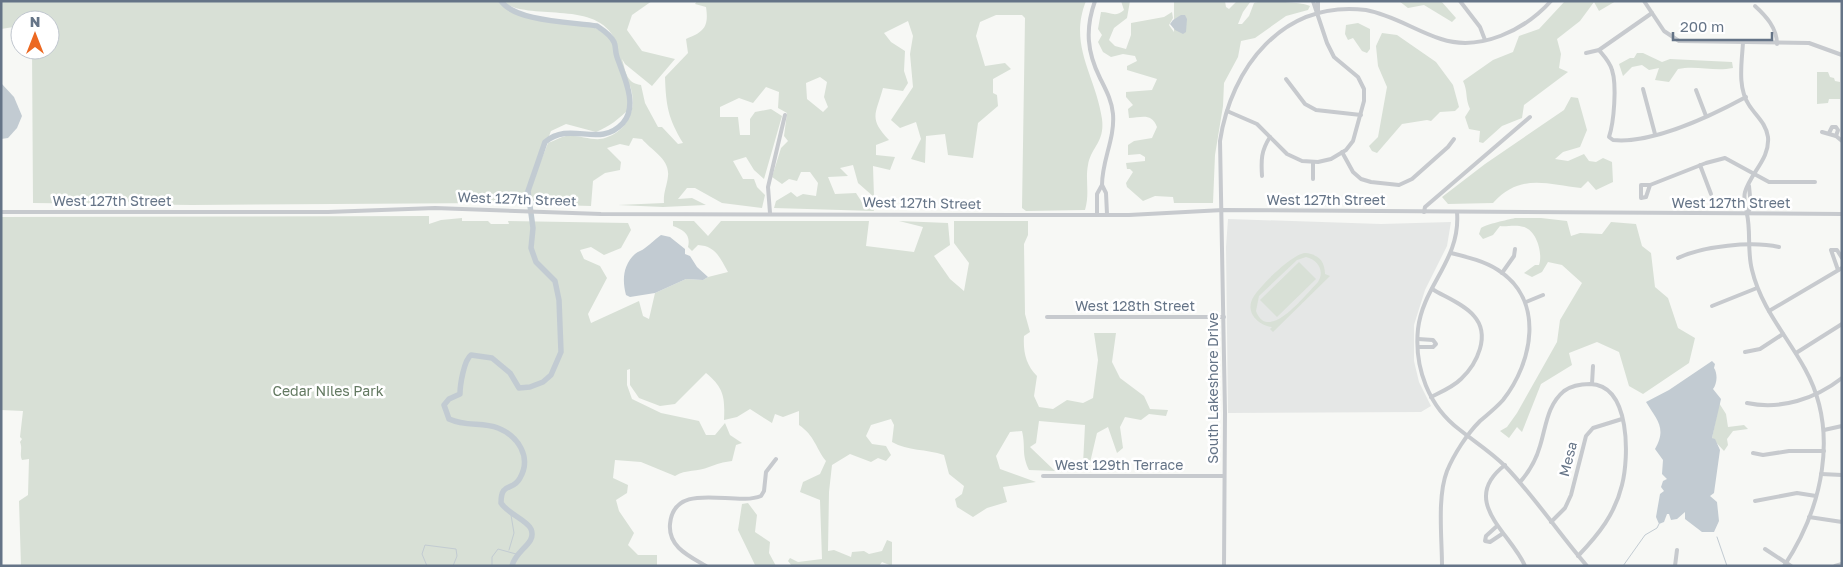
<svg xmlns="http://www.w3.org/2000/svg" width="1843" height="567" viewBox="0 0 1843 567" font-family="'Golos Text',sans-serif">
	<rect width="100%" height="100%" fill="#f7f8f5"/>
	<polygon fill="#e5e7e6" points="1228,219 1381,224 1451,222 1447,246 1425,290 1414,325 1414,361 1419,382 1431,406 1421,412 1228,413 1226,247"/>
	<g fill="#d8e0d6" fill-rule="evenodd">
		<path d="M1 1H652L632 15 627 30 642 51 675 59 652 86 625 64 622 59C626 72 626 83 641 85L645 103 658 127H662L678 144 683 143C668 118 666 106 665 77L688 53 686 39C704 32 709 27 706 7L695 4 697 1H1086C1068 46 1096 76 1102 119 1105 142 1091 147 1088 165 1085 180 1090 193 1085 210L1026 211 1022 208 1025 18 1022 15H996L980 22 976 36 985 66 1005 63 1011 69 993 79V93L997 95 998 106 978 123 973 158 948 155 945 134 926 136 925 163 911 159 921 139 916 122 900 128 891 120 913 87 910 54 913 36 908 21 884 33 891 42 905 51 904 71 908 83 903 91 883 88C876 114 868 118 889 140L876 145V155L895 157 890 170 873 166 874 197 858 183 853 165 840 168 848 176 828 177 835 194 856 193 865 207 872 205 874 211 774 208 776 201 791 192 797 197 803 194 816 196 818 183 810 172H801L797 181 789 179 782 184 772 177 781 148 788 141 784 136 787 113 778 108 779 92 766 87 753 103 739 98 720 107V117H738L740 135H750V119L755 112 771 109 782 116 764 179 754 170 746 157 733 161 743 179H754L757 187 765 195 762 208 722 203 695 188H687L678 199 692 198 706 205 663 207 618 205 664 203C663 193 667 186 668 176 670 159 651 150 642 139L633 138 629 146 620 144 607 148 621 162 620 170 605 173 593 181 591 206 521 204 517 200 493 203 192 205 33 203 32 50H50V20H20V26L1 29ZM508 5C539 20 601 0 617 44 608 39 603 30 592 27 568 19 524 27 508 5ZM820 77 827 82 824 97 828 107 823 112 807 99 806 83ZM630 86C638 108 628 131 605 138 594 142 578 134 566 136 560 137 554 141 548 143L538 168 536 169 551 131 566 124 596 132C610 126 619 119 630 108Z"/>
		<path d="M1121 1H1130L1127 18 1114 28 1109 40 1115 46 1126 49 1131 35V23L1164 17 1172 12 1173 18 1169 25 1174 32V1H1225L1226 7 1229 9 1237 1H1251L1243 12 1238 24H1242L1249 16 1254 3C1262 0 1302 2 1310 6L1308 10 1286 16 1255 38 1241 41 1238 57 1224 83 1223 106 1215 155 1213 203H1174L1173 197 1155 196 1143 201 1127 187 1126 183 1133 172 1130 169H1127L1126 163 1145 161V157L1140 154 1128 155V145L1134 141 1152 138 1157 127C1151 112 1141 118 1129 118L1128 109 1133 105 1126 97V92L1152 90 1157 79 1127 70V66L1137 61 1135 56 1123 54 1111 57 1103 52 1098 42 1102 35 1098 29 1101 12C1111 12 1115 18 1124 10Z"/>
		<polygon points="1399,1 1441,1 1456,18 1452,22 1424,5 1408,8"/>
		<path d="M1565 1H1616L1599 11 1594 2 1580 21 1557 39 1561 54 1559 68 1568 72 1524 105 1522 118 1502 126 1483 143 1479 142 1480 131 1469 129 1465 117 1470 109C1465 99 1468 91 1463 81L1493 60 1513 52 1519 36 1539 29Z"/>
		<polygon points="1358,23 1370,29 1370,49 1367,53 1362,51 1353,38 1348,40 1345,34 1346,25"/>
		<polygon points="1382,33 1397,35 1436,62 1453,85 1459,107 1455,111 1440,112 1431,121 1427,120 1402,124 1377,153 1372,151 1369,146 1378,137 1387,87 1378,66 1376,46"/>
		<path d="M1637 53H1643L1662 62 1670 59 1732 62 1733 68C1714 72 1697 65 1678 69L1669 82 1655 80 1659 68 1649 70 1642 65 1632 67 1623 76 1619 64 1630 58H1634Z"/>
		<polygon points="1817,72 1828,72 1830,77 1834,78 1835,81 1840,82 1840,99 1829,99 1828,103 1817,104"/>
		<path d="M1571 97 1578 98 1587 130 1580 147 1563 152 1555 159 1568 161 1584 154 1589 161 1596 162 1603 158 1612 162 1613 182 1596 190 1588 181 1581 188C1546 184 1520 173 1493 203L1448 204 1442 197 1485 164 1564 110Z"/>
		<path d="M429 216V224L441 220 462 218V221H488L491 224H509L508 221 628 223 631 230 621 248 604 255 591 247 580 250 584 259 600 266 607 278 588 314 591 323 639 301 643 316 649 319 655 293 686 279 703 280 708 277 728 272C720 258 716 246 698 245L692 251 688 247C691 235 684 230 673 226V221H694L708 236 721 221H869L866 246 914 252 923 227 899 221 948 223 950 245 934 256 950 279 964 291 969 263 954 243V221H1028V235L1024 244 1025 314 1030 332 1024 336C1023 352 1026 365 1037 376L1034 396 1039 407 1053 409 1067 400 1083 403 1093 398 1098 360 1094 333H1116L1112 362 1120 378 1144 396 1150 409 1168 410 1166 416 1149 414 1141 420 1125 417 1120 427 1123 448 1117 453 1108 427 1097 433 1089 467 1083 464 1085 425 1039 421 1036 443 1030 447 1055 471 1029 470C1021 453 1026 448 1022 431L1010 432 996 456 1000 469 1036 482 1003 487 1007 502 987 508 973 517 957 507 955 499 962 494 964 486 949 474 944 455C926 449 908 451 892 442L894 425 891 419 871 425 866 436 872 444 886 446 891 455 886 461 878 458 871 462 850 454 832 465 829 492 828 551 834 550 851 557 852 552 864 551 869 554 882 551 887 540 892 542V566L882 562 879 566H792L788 561 790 558 798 562 822 559 820 500 800 492 803 482 820 474 826 461C815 447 815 436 799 425V411L783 417 775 414 772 423 750 409 737 417 724 420C725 397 724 388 706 373L675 404 660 406 639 398 630 385V369L627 370V385L632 399 661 413 699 421 706 435H715L725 423 730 435 742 443 736 445 732 461C723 462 717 464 709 467 698 472 686 469 675 476L641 462 615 460 613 478 628 485 627 493 616 500 619 511 634 533 628 545 638 555H657V566H21L19 501 28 495 29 459 22 460C19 454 23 449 20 442L22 439 20 437 23 411 1 410V217Z"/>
		<path d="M1515 218H1541L1567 221 1571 236 1580 233 1602 234 1611 222 1636 224 1642 246 1651 253 1655 287 1668 298 1678 328 1695 338 1689 363 1643 394 1629 386 1619 352 1597 342 1569 353 1572 365 1541 384 1522 432 1517 427 1509 438 1500 431 1507 427 1517 413 1557 342 1560 320 1582 283 1562 265 1548 262 1542 272 1532 277 1524 273 1535 265H1539C1543 254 1537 231 1524 227 1515 224 1507 227 1500 226L1493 235 1483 239 1479 234 1481 228C1487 224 1507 220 1515 218Z"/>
		<path d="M1305 253C1318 254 1325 261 1325 274L1330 276 1273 332 1270 329 1272 327C1257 325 1244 311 1254 296 1261 285 1292 254 1305 253ZM1306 257C1318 260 1325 271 1318 282 1306 294 1268 344 1256 311L1259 296 1297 260Z"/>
		<polygon points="1299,262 1316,279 1277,317 1260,300"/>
		<polygon points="1719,403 1726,414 1728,427 1744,425 1748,429 1733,431 1727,439 1728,445 1724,451 1712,438"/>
		<polygon points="748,503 757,515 755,532 770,542 769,553 776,566 755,565 738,530 742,504"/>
	</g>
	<g fill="#c2cbd2">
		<polygon points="1181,15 1185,15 1187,19 1186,32 1183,34 1175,30 1170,24 1173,20"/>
		<polygon points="1,83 14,97 22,116 17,128 8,138 1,139"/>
		<path d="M661 235 670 237 685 249V254L690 256 697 267 708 277 703 280 686 279 655 293 630 297 626 295C622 280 623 265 635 254 638 251 642 251 645 248 651 244 655 239 661 235Z"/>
		<path d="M1712 361 1715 364 1714 368C1718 374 1717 384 1713 389L1721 399 1712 438 1715 439 1720 450 1714 493 1710 496 1717 502 1719 521 1714 532H1702L1685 519V512L1677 519 1671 520 1669 514H1667L1664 522 1659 524 1656 517 1660 494 1664 491 1661 487 1663 481 1667 479 1662 474 1663 460 1655 449C1667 428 1657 420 1646 402L1669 390Z"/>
	</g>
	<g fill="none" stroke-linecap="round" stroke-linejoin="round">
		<g stroke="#c2cbd2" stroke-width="1">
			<polyline points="1717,537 1727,566"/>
			<polyline points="509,550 514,533 511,515"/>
			<polyline points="427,566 422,554 425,545 456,549 457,556 453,566"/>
			<polyline points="492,566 492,557 498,549 516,554"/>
			<polyline points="1623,566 1645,535 1657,528 1659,524"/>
		</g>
		<path stroke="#c2cbd2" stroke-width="5.5" d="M501 1C516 22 573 22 597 26 603 30 610 34 614 42 616 46 615 52 617 57 623 75 639 105 623 123 599 149 571 120 545 142L528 191 533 228 531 248 536 262 555 281 559 300 561 352 551 375 543 382 530 387 519 388 510 373 492 358 471 355C464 360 460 385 460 394L449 399 444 405 449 419C466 427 482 422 498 428 518 436 532 457 520 478 513 492 501 481 501 503 508 514 527 520 531 529 537 544 516 549 512 566"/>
		<g stroke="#c7cace" stroke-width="4">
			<path d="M1095 1C1085 29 1087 52 1100 78 1106 90 1112 101 1113 114 1115 139 1102 160 1102 185"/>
			<polyline points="1318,1 1318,12"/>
			<polyline points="1460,1 1480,27 1485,40"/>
			<polyline points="1644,1 1664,31 1679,41 1809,43 1842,55"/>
			<path d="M1755 6C1766 16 1777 28 1777 44"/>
			<path d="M1743 42C1742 62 1737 87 1749 105 1756 116 1766 123 1768 137 1770 159 1751 172 1745 192 1743 199 1746 207 1747 214 1751 232 1747 251 1752 270 1761 308 1787 336 1805 369 1840 432 1822 509 1784 566"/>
			<path d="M1599 50C1604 56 1610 62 1612 70 1617 85 1614 122 1609 137L1613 140C1652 144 1711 116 1746 97"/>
			<polyline points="1586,53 1599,50 1652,13"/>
			<polyline points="1286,79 1305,104 1316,110 1361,115"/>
			<polyline points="1643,89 1655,134"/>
			<polyline points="1696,90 1706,116"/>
			<polyline points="1227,111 1257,124 1287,154 1302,161 1318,162 1331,159 1346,150 1353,141 1364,101 1364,89 1358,77 1334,57 1327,43 1313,1"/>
			<polyline points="1822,132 1836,136 1842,141"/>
			<polyline points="1829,133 1832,127 1836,127 1838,130 1836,136"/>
			<polyline points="1342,152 1353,172 1361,179 1371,182 1399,185 1412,179 1448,147 1454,139"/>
			<polyline points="1313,162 1313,179"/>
			<polyline points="1700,165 1711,194"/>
			<path d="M1262 176C1261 160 1261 151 1270 137"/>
			<polyline points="1650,185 1641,185 1641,198 1646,197 1650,185 1706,163 1725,158 1769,182 1815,182"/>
			<polyline points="1,212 328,212 435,208 601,214 1022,215 1129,215 1223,210 1842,214"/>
			<polyline points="1424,212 1425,207 1530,117"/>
			<path d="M1457 212C1461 260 1423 285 1418 329 1414 368 1429 407 1460 430 1475 442 1491 452 1505 466 1535 497 1559 534 1587 566"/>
			<polyline points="770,213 768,187 785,115"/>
			<polyline points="1097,214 1097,194 1102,185 1106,193 1107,214"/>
			<polyline points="1747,214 1751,207 1749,186"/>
			<path d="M1678 258C1703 246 1752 241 1779 247"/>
			<polyline points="1838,270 1831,250 1837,250 1842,258"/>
			<polyline points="1502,273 1514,256 1515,249"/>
			<polyline points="1526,302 1543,295"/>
			<polyline points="1712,306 1757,288"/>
			<polyline points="1769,311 1842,268"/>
			<polyline points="1047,317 1224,317"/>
			<polyline points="1418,347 1433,347 1436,344 1433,340 1418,339"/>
			<polyline points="1745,352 1760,349 1783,334"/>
			<polyline points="1796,353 1842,324"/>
			<polyline points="1592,384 1593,366"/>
			<path d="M1431 397C1441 392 1453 387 1461 379 1477 364 1491 335 1474 316 1464 304 1445 297 1432 289"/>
			<path d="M1747 403C1781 410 1815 399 1842 378"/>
			<polyline points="1824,430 1842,426"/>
			<polyline points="1753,453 1763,455 1789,451 1824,451"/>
			<path d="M1505 465C1458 501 1511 533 1525 566"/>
			<polyline points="1821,474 1842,475"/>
			<polyline points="1043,476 1224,476"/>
			<path d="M1520 482C1529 472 1536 460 1540 446 1546 427 1547 405 1564 391 1571 386 1581 384 1590 384 1631 385 1629 458 1622 485 1615 514 1599 534 1578 556"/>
			<polyline points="1755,501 1797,493 1816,496"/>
			<polyline points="1809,517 1842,522"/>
			<polyline points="1551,522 1565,508 1571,495 1586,436 1593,428 1622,419"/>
			<polyline points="1497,526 1486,536 1485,541 1490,542 1502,534"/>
			<polyline points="1765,549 1791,566"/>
			<path d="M706 566C689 556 668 547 670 524 674 479 735 507 761 496L764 491 766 472 776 459"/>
			<path d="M1224 566 1225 412 1220 141C1231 68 1282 0 1366 10 1393 15 1416 31 1441 39 1480 52 1525 30 1551 1"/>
			<path d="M1442 566C1442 538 1437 497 1447 471 1454 454 1467 434 1480 421 1488 414 1496 408 1503 400 1533 362 1545 300 1498 270 1484 261 1467 257 1451 253"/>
			<polyline points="1675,566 1677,550"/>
			<polyline points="1835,566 1842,564"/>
		</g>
	</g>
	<g text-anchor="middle" stroke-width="5" stroke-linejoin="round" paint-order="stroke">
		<g font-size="14" fill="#657487" stroke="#fff">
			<text transform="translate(517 199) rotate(2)" y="5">West 127th Street</text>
			<text x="1326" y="205">West 127th Street</text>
			<text x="112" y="206">West 127th Street</text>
			<text transform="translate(922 203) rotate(1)" y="5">West 127th Street</text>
			<text x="1731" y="208">West 127th Street</text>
			<text x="1135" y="311">West 128th Street</text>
			<text transform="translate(1213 388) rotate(-90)" y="5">South Lakeshore Drive</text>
			<text transform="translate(1568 459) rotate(-76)" y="5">Mesa</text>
			<text x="1119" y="470">West 129th Terrace</text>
		</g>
		<g font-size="14" fill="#637961" stroke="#fff">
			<text x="328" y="396">Cedar Niles Park</text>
		</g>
	</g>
	<rect width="1843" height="567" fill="none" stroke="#657487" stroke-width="5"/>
	<g transform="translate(35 35)"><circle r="24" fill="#ffffff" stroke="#c1c7cf"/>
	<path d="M0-4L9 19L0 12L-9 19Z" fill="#ec6821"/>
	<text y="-8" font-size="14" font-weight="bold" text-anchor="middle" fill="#657487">N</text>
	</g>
	<path d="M1673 32v8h99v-8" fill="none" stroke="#657487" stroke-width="2.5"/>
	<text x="1680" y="32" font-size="15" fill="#657487" stroke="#ffffff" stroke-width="4" paint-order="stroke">200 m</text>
</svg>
